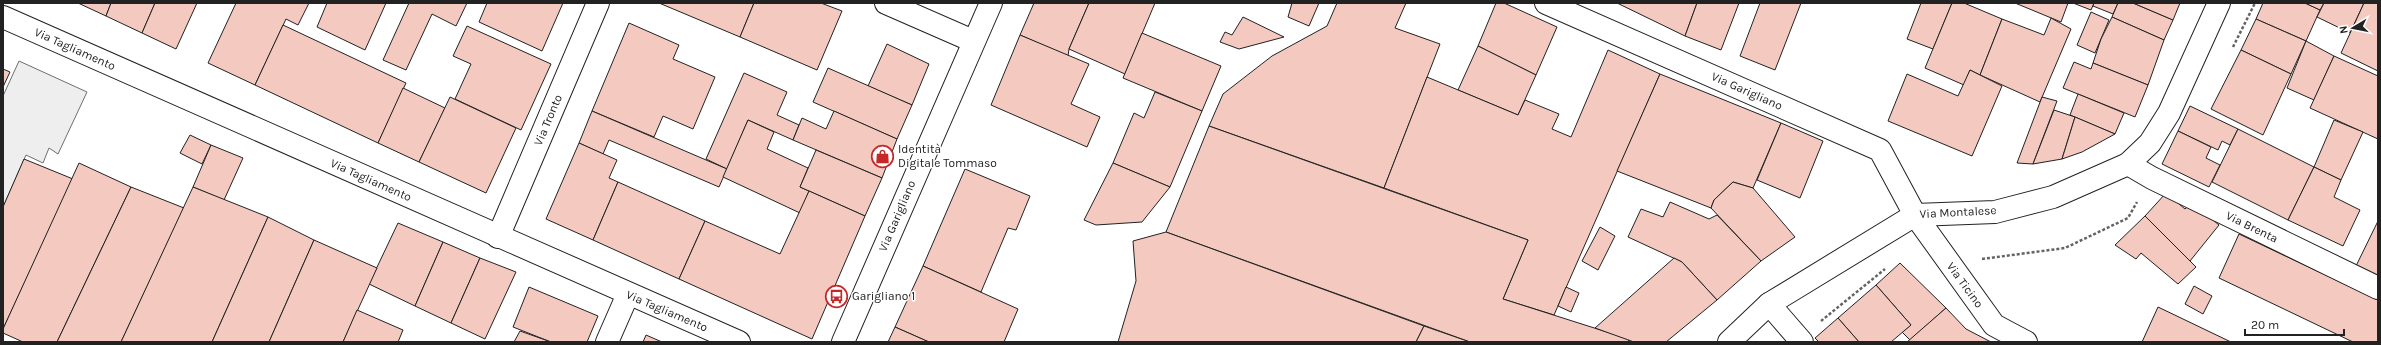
<svg xmlns="http://www.w3.org/2000/svg" width="2381" height="345" viewBox="0 0 2381 345" font-family="Karla,sans-serif">
	<rect width="100%" height="100%" fill="#fff"/>
	<polygon fill="#eee" stroke="#6f6f6f" points="19,61 87,92 58,154 49,148 43,163 26,155 3,207 3,96"/>
	<g fill="#f3c9c0" stroke="#222">
		<polygon points="78,3 111,3 106,16"/>
		<polygon points="111,3 155,3 142,33 106,16"/>
		<polygon points="155,3 197,3 176,49 142,33"/>
		<polygon points="236,3 309,3 298,25 286,19 255,85 208,63"/>
		<polygon points="327,3 386,3 365,50 317,27"/>
		<polygon points="409,3 467,3 456,26 432,14 406,70 383,60"/>
		<polygon points="487,3 563,3 542,51 479,22"/>
		<polygon points="659,3 754,3 740,37"/>
		<polygon points="754,3 821,3 842,11 817,70 740,37"/>
		<polygon points="1034,3 1089,3 1069,49 1068,56 1020,35"/>
		<polygon points="1089,3 1155,3 1125,74 1069,49"/>
		<polygon points="1292,3 1319,3 1309,26 1288,17"/>
		<polygon points="1337,3 1406,3 1395,28 1440,44 1384,188 1209,126 1223,94 1272,56 1327,26"/>
		<polygon points="1496,3 1504,3 1557,27 1536,75 1478,46"/>
		<polygon points="1617,3 1697,3 1685,36"/>
		<polygon points="1697,3 1739,3 1721,50 1685,36"/>
		<polygon points="1760,3 1801,3 1775,70 1740,56"/>
		<polygon points="1921,3 1952,3 1933,49 1907,39"/>
		<polygon points="1952,3 1964,3 2002,19 1980,75 1970,70 1964,85 1925,68"/>
		<polygon points="2015,3 2068,3 2061,22"/>
		<polygon points="2073,3 2094,3 2091,10"/>
		<polygon points="2094,3 2118,3 2113,14 2093,6"/>
		<polygon points="2118,3 2133,3 2173,20 2164,40 2112,17"/>
		<polygon points="2133,3 2180,3 2173,20"/>
		<polygon points="2263,3 2305,3 2320,10 2306,41 2256,19"/>
		<polygon points="2305,3 2324,3 2320,10"/>
		<polygon points="2324,3 2364,3 2350,33 2317,17"/>
		<polygon points="2364,3 2378,3 2378,71 2341,53"/>
		<polygon points="2091,12 2109,20 2095,53 2077,45"/>
		<polygon points="1243,17 1284,37 1239,49 1220,42 1225,32 1232,35"/>
		<polygon points="2112,17 2164,40 2148,85 2093,63 2101,39"/>
		<polygon points="2051,18 2071,29 2040,102 1980,75 2002,19 2044,35"/>
		<polygon points="2256,19 2306,41 2291,74 2241,50"/>
		<polygon points="629,23 679,45 673,59 715,77 693,129 663,116 654,137 592,111"/>
		<polygon points="283,25 406,83 378,143 255,85"/>
		<polygon points="467,26 551,64 521,130 455,99 471,64 453,56"/>
		<polygon points="1142,33 1221,66 1202,111 1123,78"/>
		<polygon points="1020,35 1089,64 1071,104 1100,117 1087,147 991,105"/>
		<polygon points="2306,41 2334,56 2314,100 2287,88"/>
		<polygon points="887,44 929,64 912,105 868,86"/>
		<polygon points="1478,46 1536,75 1518,115 1458,90"/>
		<polygon points="1608,50 1660,74 1554,315 1503,299 1528,240 1384,188 1427,77 1518,115 1525,100 1559,114 1552,129 1571,137"/>
		<polygon points="2241,50 2291,74 2263,135 2211,109"/>
		<polygon points="2334,56 2378,76 2378,139 2310,108"/>
		<polygon points="2074,62 2091,69 2093,63 2148,85 2135,117 2063,88"/>
		<polygon points="828,68 912,105 897,139 813,102"/>
		<polygon points="3,69 10,72 3,87"/>
		<polygon points="1970,70 2002,86 1972,156 1888,121 1907,74 1958,96"/>
		<polygon points="744,73 787,92 777,115 799,125 793,140 748,120 727,169 706,159"/>
		<polygon points="1660,74 1781,123 1753,188 1733,182 1714,200 1711,208 1617,171"/>
		<polygon points="403,88 445,108 419,162 378,143"/>
		<polygon points="1155,92 1202,111 1170,187 1113,163 1134,113 1144,118"/>
		<polygon points="2078,94 2124,113 2115,134 2070,115"/>
		<polygon points="450,97 516,128 486,193 419,162"/>
		<polygon points="2042,97 2057,101 2033,164 2017,163"/>
		<polygon points="2190,106 2238,129 2230,145 2222,141 2218,150 2178,131"/>
		<polygon points="2054,110 2075,117 2062,159 2033,164"/>
		<polygon points="592,111 727,169 719,187 609,140 603,154 579,143"/>
		<polygon points="834,111 897,139 882,178 793,140 802,118 826,129"/>
		<polygon points="2075,117 2115,134 2082,152 2062,159"/>
		<polygon points="748,120 774,132 767,149 808,168 800,187 809,191 800,213 723,177"/>
		<polygon points="2334,120 2363,132 2341,180 2314,167"/>
		<polygon points="1781,123 1823,141 1800,198 1757,180"/>
		<polygon points="1209,126 1528,240 1503,299 1629,339 1628,342 1470,342 1166,232"/>
		<polygon points="2238,129 2314,167 2288,220 2212,182"/>
		<polygon points="2178,131 2211,147 2206,158 2220,165 2209,187 2162,164"/>
		<polygon points="190,135 211,145 202,164 180,153"/>
		<polygon points="579,143 617,160 609,178 618,182 593,240 546,219"/>
		<polygon points="211,145 243,158 224,200 193,187"/>
		<polygon points="816,150 882,178 865,216 800,187"/>
		<polygon points="24,159 73,179 3,329 3,207"/>
		<polygon points="79,163 131,187 57,342 23,342 3,333 3,329"/>
		<polygon points="1113,163 1170,187 1142,222 1096,225 1084,220"/>
		<polygon points="2314,167 2341,180 2334,197 2360,210 2343,246 2288,220"/>
		<polygon points="965,169 1030,196 1016,230 1008,228 981,292 923,266"/>
		<polygon points="618,182 705,221 679,279 593,240"/>
		<polygon points="1733,182 1753,188 1795,237 1761,261 1711,208 1714,200"/>
		<polygon points="131,187 184,208 121,342 57,342"/>
		<polygon points="193,187 268,217 212,342 121,342"/>
		<polygon points="809,191 865,216 812,339 679,279 705,221 780,254"/>
		<polygon points="2166,193 2185,209 2192,203 2219,225 2190,261 2145,216"/>
		<polygon points="1670,202 1709,219 1717,215 1761,261 1717,300 1682,262 1628,237 1641,209 1663,217"/>
		<polygon points="2145,216 2196,267 2178,284 2141,253 2136,259 2115,245"/>
		<polygon points="268,217 314,240 269,342 212,342"/>
		<polygon points="2378,221 2378,277 2356,266"/>
		<polygon points="398,223 443,242 415,306 369,284"/>
		<polygon points="1600,227 1615,236 1598,270 1582,261"/>
		<polygon points="1166,232 1424,326 1416,342 1118,342 1136,281 1133,241"/>
		<polygon points="2239,234 2378,300 2378,342 2353,342 2219,278"/>
		<polygon points="314,240 377,268 343,342 269,342"/>
		<polygon points="443,242 480,258 451,323 415,306"/>
		<polygon points="480,258 516,272 485,339 451,323"/>
		<polygon points="1674,258 1682,262 1717,300 1666,342 1634,342 1595,328"/>
		<polygon points="1900,263 1946,308 1910,340 1902,332 1911,325 1876,285"/>
		<polygon points="923,266 1018,309 1004,342 929,342 895,327"/>
		<polygon points="1876,285 1911,325 1891,342 1859,342 1838,318"/>
		<polygon points="2194,286 2212,296 2203,314 2185,304"/>
		<polygon points="529,287 598,316 587,342 551,342 513,327"/>
		<polygon points="1566,287 1579,293 1571,312 1558,306"/>
		<polygon points="2158,307 2231,342 2142,342"/>
		<polygon points="1946,308 1966,329 1991,342 1907,342"/>
		<polygon points="357,310 403,330 398,342 343,342"/>
		<polygon points="1838,318 1859,342 1819,342 1815,338"/>
		<polygon points="1424,326 1470,342 1416,342"/>
		<polygon points="895,327 929,342 888,342"/>
		<polygon points="520,331 551,342 514,342"/>
		<polygon points="646,335 662,342 643,342"/>
	</g>
	<g fill="none" stroke-linecap="round" stroke-linejoin="round">
		<defs>
			<g id="street">
				<polyline points="886,3 973,41"/>
				<polyline points="1546,3 1880,150 1915,215 1994,325 2026,342"/>
				<polyline points="3,17 739,342"/>
				<polyline points="2128,164 2152,178 2378,288"/>
				<polyline points="498,237 598,3"/>
				<polyline points="1769,304 1802,342"/>
				<polyline points="607,342 628,294"/>
				<polyline points="843,342 991,3"/>
				<polyline points="1729,342 1769,304 1915,215 1995,212 2053,197 2128,164 2150,143 2169,113 2219,3"/>
			</g>
		</defs>
		<use href="#street" stroke="#222" stroke-width="24"/>
		<g stroke="#646464" stroke-width="2.5" stroke-dasharray="3 2" stroke-linecap="butt">
			<polyline points="2233,47 2255,3"/>
			<polyline points="1982,259 2065,248 2128,218 2137,202"/>
			<polyline points="1821,321 1885,269"/>
		</g>
		<use href="#street" stroke="#fff" stroke-width="22"/>
	</g>
	<defs>
		<symbol id="shop-ring" viewBox="-11 -11 22 22"><circle r="9.5" fill="#fff" stroke="#c62828" stroke-width="1.5"/><path d="M-5-2.5h2.3a2.7 3.5 0 0 1 5.4 0H5L5.5 6h-11ZM-1.5-2.5h3a1.5 2.3 0 0 0-3 0Z" fill="#c62828"/></symbol>
		<symbol id="bus-ring" viewBox="-11 -11 22 22"><circle r="9.5" fill="#fff" stroke="#c62828" stroke-width="1.5"/><path d="M-5-6H5V4H4V6H2V4H-2V6H-4V4H-5ZM-3.5-4V0h7V-4ZM-3.5 1.2v1.5H-2V1.2ZM2 1.2v1.5H3.5V1.2Z" fill="#c62828"/></symbol>
	</defs>
	<g fill-rule="evenodd">
		<use href="#shop-ring" x="870" y="144" width="25" height="25"/>
		<use href="#bus-ring" x="824" y="284" width="25" height="25"/>
	</g>
	<g text-anchor="middle" stroke-width="3" stroke-linejoin="round" paint-order="stroke">
		<g font-size="12" fill="#222" stroke="#fff">
			<text transform="translate(75 49) rotate(24)" y="4">Via Tagliamento</text>
			<text transform="translate(1747 91) rotate(24)" y="4">Via Garigliano</text>
			<text transform="translate(548 120) rotate(-67)" y="4">Via Tronto</text>
			<text transform="translate(371 180) rotate(24)" y="4">Via Tagliamento</text>
			<text transform="translate(1958 212) rotate(-3)" y="4">Via Montalese</text>
			<text transform="translate(897 216) rotate(-67)" y="4">Via Garigliano</text>
			<text transform="translate(2252 227) rotate(26)" y="4">Via Brenta</text>
			<text transform="translate(1965 285) rotate(54)" y="4">Via Ticino</text>
			<text transform="translate(667 311) rotate(23)" y="4">Via Tagliamento</text>
		</g>
		<g font-size="12" fill="#222" stroke="#fff" text-anchor="start">
			<text x="898" y="153">Identità<tspan x="898" dy="14">Digitale Tommaso</tspan></text>
			<text x="852" y="300">Garigliano 1</text>
		</g>
	</g>
	<rect width="2381" height="345" fill="none" stroke="#222222" stroke-width="8"/>
	<g transform="translate(2353 28) rotate(260)" stroke="#ffffff" stroke-width="3" paint-order="stroke">
	<path d="M0-3L7 15L0 10L-7 15Z" fill="#222222"/>
	<text y="-6" font-size="11" font-weight="bold" text-anchor="middle" fill="#222222">N</text>
	</g>
	<path d="M2245 329v6h99v-6" fill="none" stroke="#222222" stroke-width="2"/>
	<text x="2251" y="329" font-size="12" fill="#222222" stroke="#ffffff" stroke-width="3" paint-order="stroke">20 m</text>
</svg>
